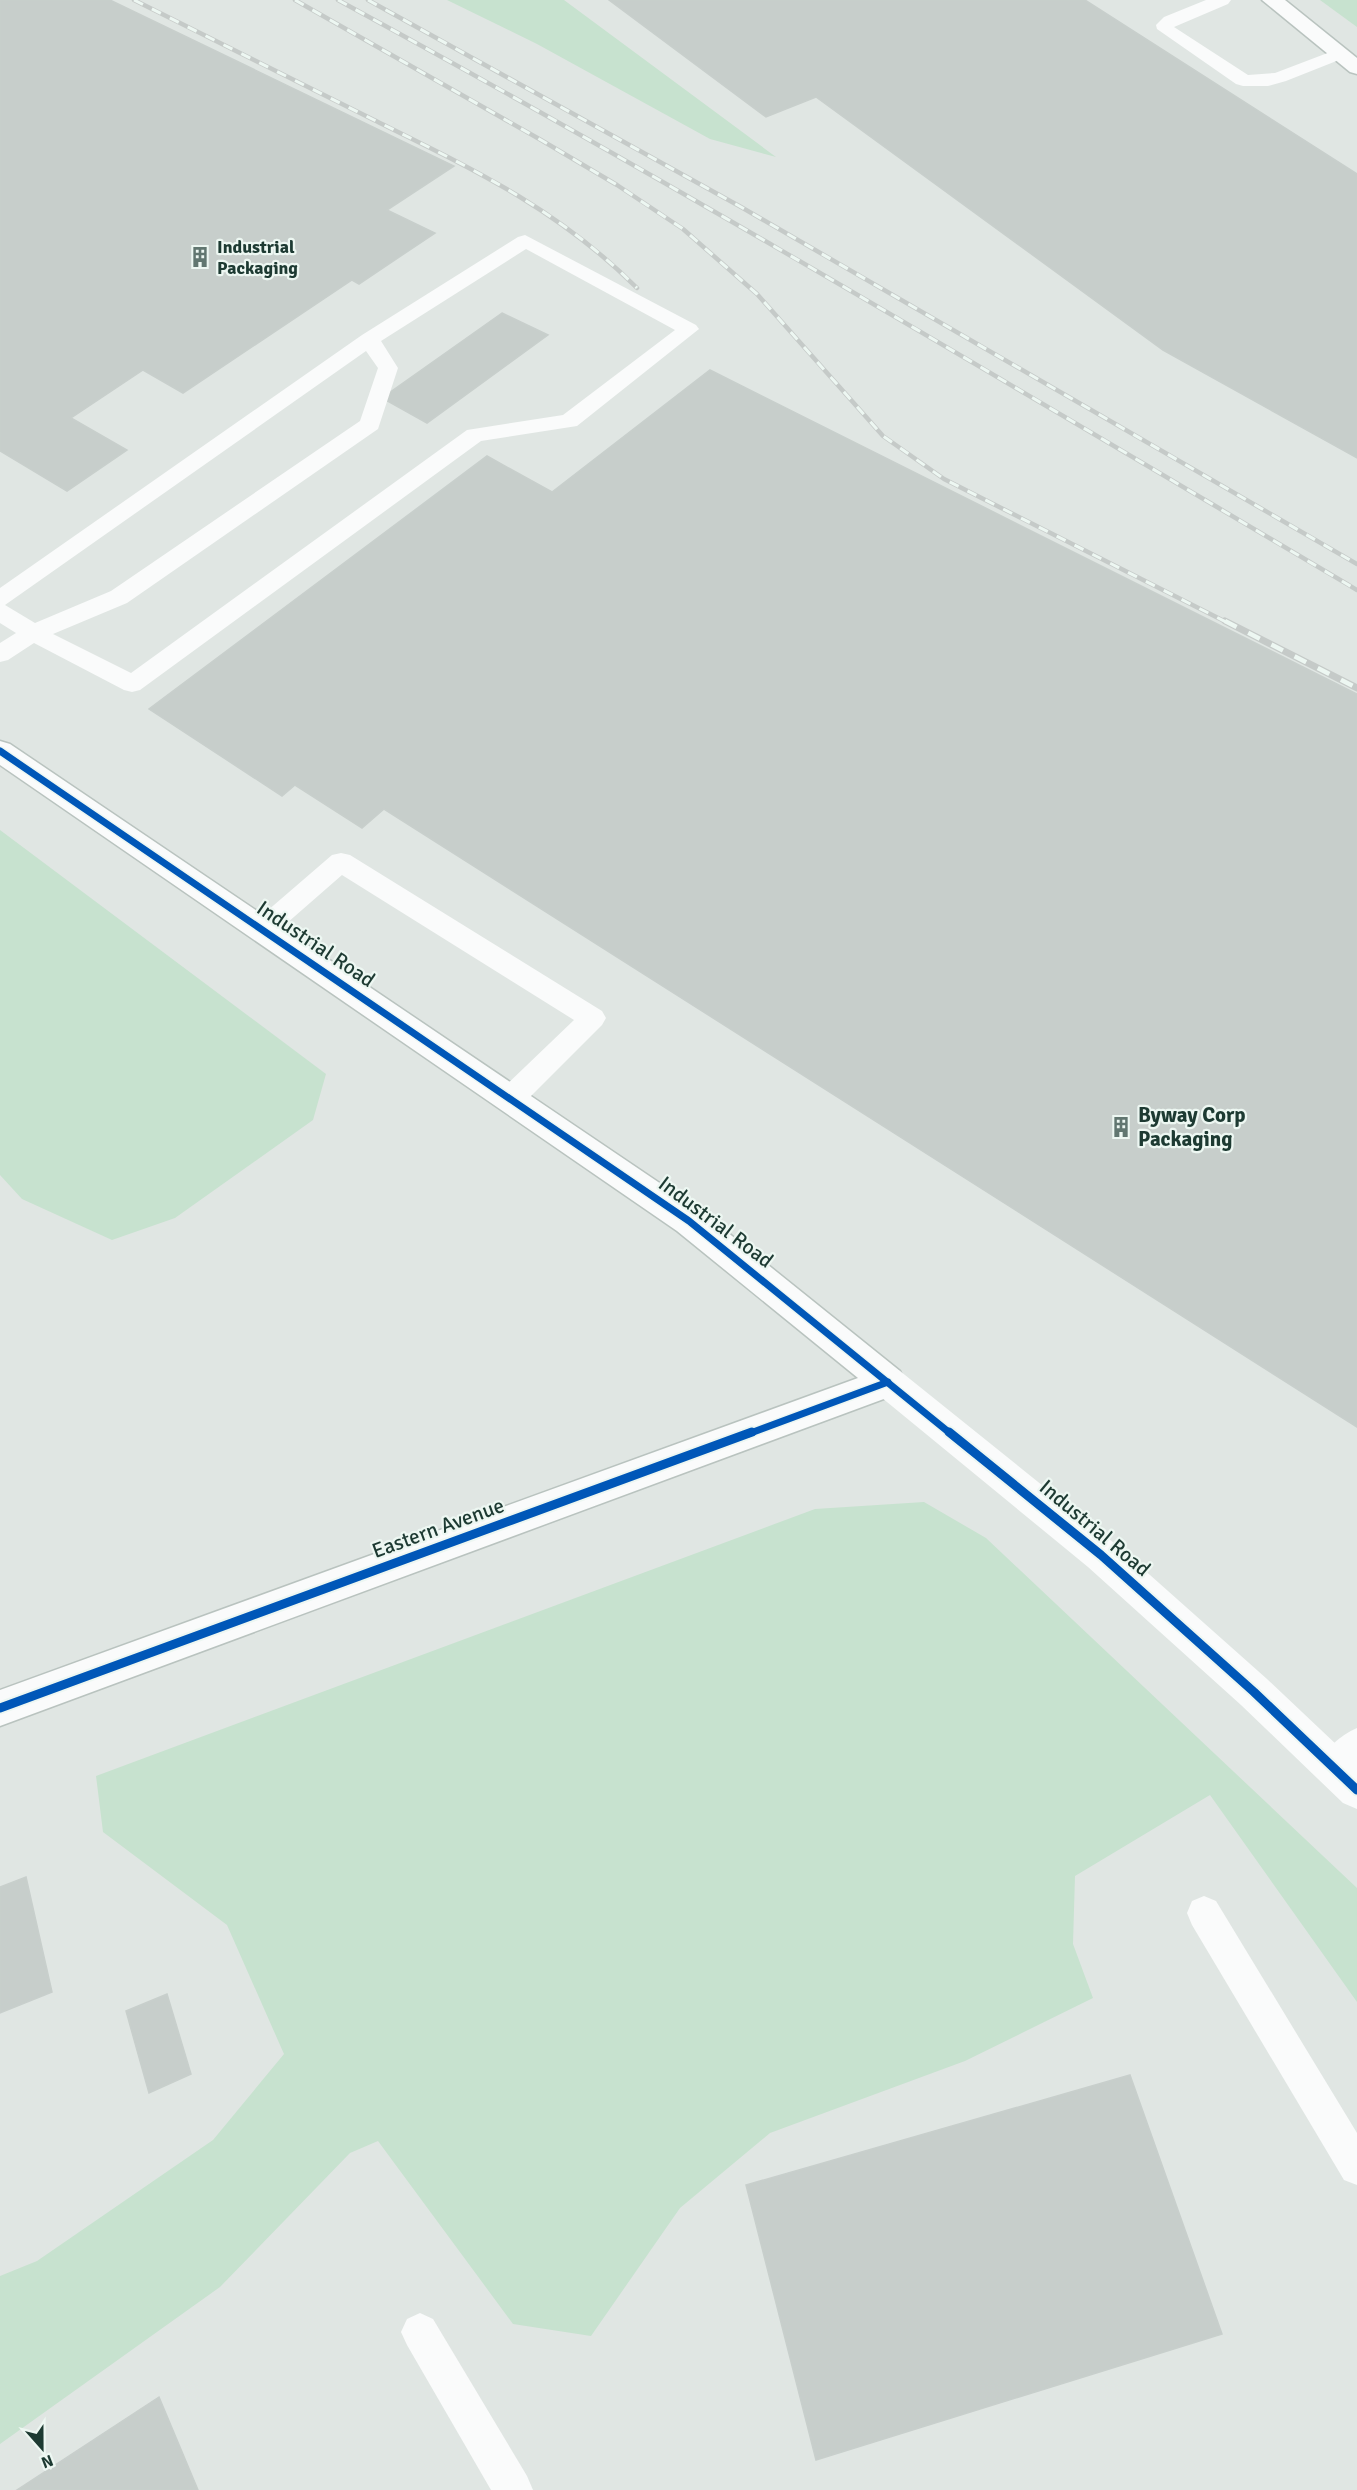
<svg xmlns="http://www.w3.org/2000/svg" width="1357" height="2490" viewBox="0 0 1357 2490" font-family="Signika,sans-serif">
	<rect width="100%" height="100%" fill="#e0e6e3"/>
	<g fill="#c7e2cf">
		<polygon points="447,0 564,0 776,157 710,139 537,44"/>
		<polygon points="1320,0 1357,0 1357,27"/>
		<polygon points="0,830 326,1074 313,1120 175,1218 112,1240 22,1199 0,1175"/>
		<polygon points="924,1502 986,1538 1357,1888 1357,2002 1210,1795 1075,1876 1073,1944 1093,1998 965,2061 770,2133 680,2208 591,2336 513,2324 378,2141 350,2153 220,2287 0,2444 0,2276 37,2261 213,2140 284,2054 227,1925 103,1832 96,1776 815,1509"/>
	</g>
	<g fill="#c7cecb" stroke="#c8cfcc" stroke-width="1.5">
		<polygon points="0,0 110,0 454,166 387,210 435,233 359,284 352,280 183,393 143,370 71,418 127,450 67,491 0,451"/>
		<polygon points="609,0 1085,0 1357,174 1357,458 1163,350 816,97 766,117"/>
		<polygon points="502,313 548,335 427,423 382,398"/>
		<polygon points="710,370 1357,694 1357,1427 384,809 362,828 295,785 282,796 149,709 487,456 552,492"/>
		<polygon points="26,1877 52,1992 0,2013 0,1887"/>
		<polygon points="167,1994 191,2074 149,2093 126,2011"/>
		<polygon points="1130,2075 1222,2334 816,2460 746,2185"/>
		<polygon points="159,2397 198,2490 17,2490"/>
	</g>
	<g fill="none" stroke-linecap="round" stroke-linejoin="round">
		<defs>
			<g id="secondary">
				<polygon points="1262,0 1285,0 1357,58 1357,74 1350,72"/>
				<polygon points="0,741 10,744 701,1211 900,1371 905,1382 900,1393 0,1726 0,1690 858,1378 677,1231 0,765"/>
			</g>
		</defs>
		<use href="#secondary" stroke="#b9c3bf" stroke-width="3"/>
		<g fill="#fafbfb" fill-rule="evenodd">
			<polygon points="1206,0 1231,0 1228,4 1174,27 1248,75 1275,73 1338,49 1344,50 1347,54 1344,58 1286,81 1268,86 1243,86 1236,84 1157,29 1156,25 1164,17"/>
			<path d="M525 235 696 325 699 329 577 426 481 441 140 690 132 692 124 690 34 643 8 660 0 662V643L16 633 0 623V588L362 335 518 237ZM526 249 675 330 563 415 467 430 131 673 53 634 127 603 378 429 398 368 381 341ZM366 351 378 368 360 421 111 591 35 623 5 605Z"/>
			<polygon points="341,853 350,855 602,1011 606,1018 602,1025 520,1107 510,1110 500,1107 496,1099 500,1091 574,1020 342,875 271,937 262,940 253,937 249,930 253,923 332,855"/>
			<path d="M1357 1728V1767L1345 1778 1333 1783 1321 1778 1316 1767C1324 1750 1340 1735 1357 1728Z"/>
			<polygon points="1204,1896 1216,1901 1357,2133 1357,2185 1344,2180 1192,1925 1187,1913 1192,1901"/>
			<polygon points="420,2313 433,2319 527,2476 533,2490 491,2490 407,2345 401,2332 407,2319"/>
		</g>
		<polygon fill="#fafbfb" fill-rule="evenodd" points="888,1367 900,1371 1114,1543 1267,1679 1357,1764 1357,1809 1343,1803 1241,1705 1088,1567 876,1393 871,1382 876,1371"/>
		<use href="#secondary" fill="#fafbfb" fill-rule="evenodd"/>
		<defs>
			<g id="rail-far1">
				<path d="M134 0C214 40 294 80 374 120 473 169 558 209 637 288"/>
				<polyline points="295,0 541,140 617,185 683,229 757,294 883,436 944,479 1228,623"/>
				<path d="M338 0C683 188 1019 390 1357 590"/>
				<polyline points="368,0 741,207 1357,564"/>
			</g>
			<polyline id="rail" points="1225,621 1357,688"/>
		</defs>
		<use href="#rail-far1" stroke="#c5cac8" stroke-width="4.5"/>
		<use href="#rail" stroke="#c5cac8" stroke-width="7"/>
		<use href="#rail-far1" stroke="#edf7f2" stroke-width="3" stroke-dasharray="10" stroke-linecap="butt"/>
		<use href="#rail" stroke="#edf7f2" stroke-width="4.5" stroke-dasharray="13" stroke-linecap="butt"/>
		<defs>
			<g id="cycleway-far1">
				<polyline points="0,751 689,1221 951,1434"/>
				<polyline points="748,1434 888,1382"/>
			</g>
			<g id="cycleway">
				<polyline points="949,1432 1101,1555 1254,1692 1357,1790"/>
				<polyline points="0,1708 752,1432"/>
			</g>
		</defs>
		<use href="#cycleway-far1" stroke="#edf7f2" stroke-width="10"/>
		<use href="#cycleway" stroke="#edf7f2" stroke-width="13"/>
		<use href="#cycleway-far1" stroke="#0057b8" stroke-width="7"/>
		<use href="#cycleway" stroke="#0057b8" stroke-width="9"/>
	</g>
	<defs>
		<symbol id="building-bare" viewBox="-9 -9 18 18"><path d="M-4-6H4V6H1V3H-1V6H-4ZM-2.5-4.3h1.7v1.8h-1.7ZM.8-4.3h1.7v1.8H.8ZM-2.5-1h1.7V.8h-1.7ZM.8-1h1.7V.8H.8Z" fill="#617670" stroke="#edf7f2" stroke-width="2.5" paint-order="stroke"/></symbol>
	</defs>
	<g fill-rule="evenodd">
		<use href="#building-bare" x="185" y="242" width="30" height="30"/>
		<use href="#building-bare" x="1106" y="1112" width="30" height="30"/>
	</g>
	<g text-anchor="middle" stroke-width="4.5" stroke-linejoin="round" paint-order="stroke">
		<g font-size="18" font-weight="bold" fill="#1d3a32" stroke="#edf7f2" text-anchor="start">
			<text x="217" y="253">Industrial<tspan x="217" dy="21">Packaging</tspan></text>
		</g>
		<g font-size="21" fill="#1d3a32" stroke="#edf7f2">
			<text transform="translate(316 944) rotate(34)" y="7">Industrial Road</text>
			<text transform="translate(716 1222) rotate(37)" y="7">Industrial Road</text>
			<text transform="translate(438 1528) rotate(-20)" y="7">Eastern Avenue</text>
			<text transform="translate(1095 1528) rotate(40)" y="7">Industrial Road</text>
		</g>
		<g font-size="21" font-weight="bold" fill="#1d3a32" stroke="#edf7f2" text-anchor="start">
			<text x="1138" y="1122">Byway Corp<tspan x="1138" dy="24">Packaging</tspan></text>
		</g>
	</g>
	<g transform="translate(42 2448) rotate(159)" stroke="#edf7f2" stroke-width="4.5" paint-order="stroke">
	<path d="M0-4.5L10 22L0 15L-10 22Z" fill="#1d3a32"/>
	<text y="-9" font-size="16" font-weight="bold" text-anchor="middle" fill="#1d3a32">N</text>
	</g>
</svg>
